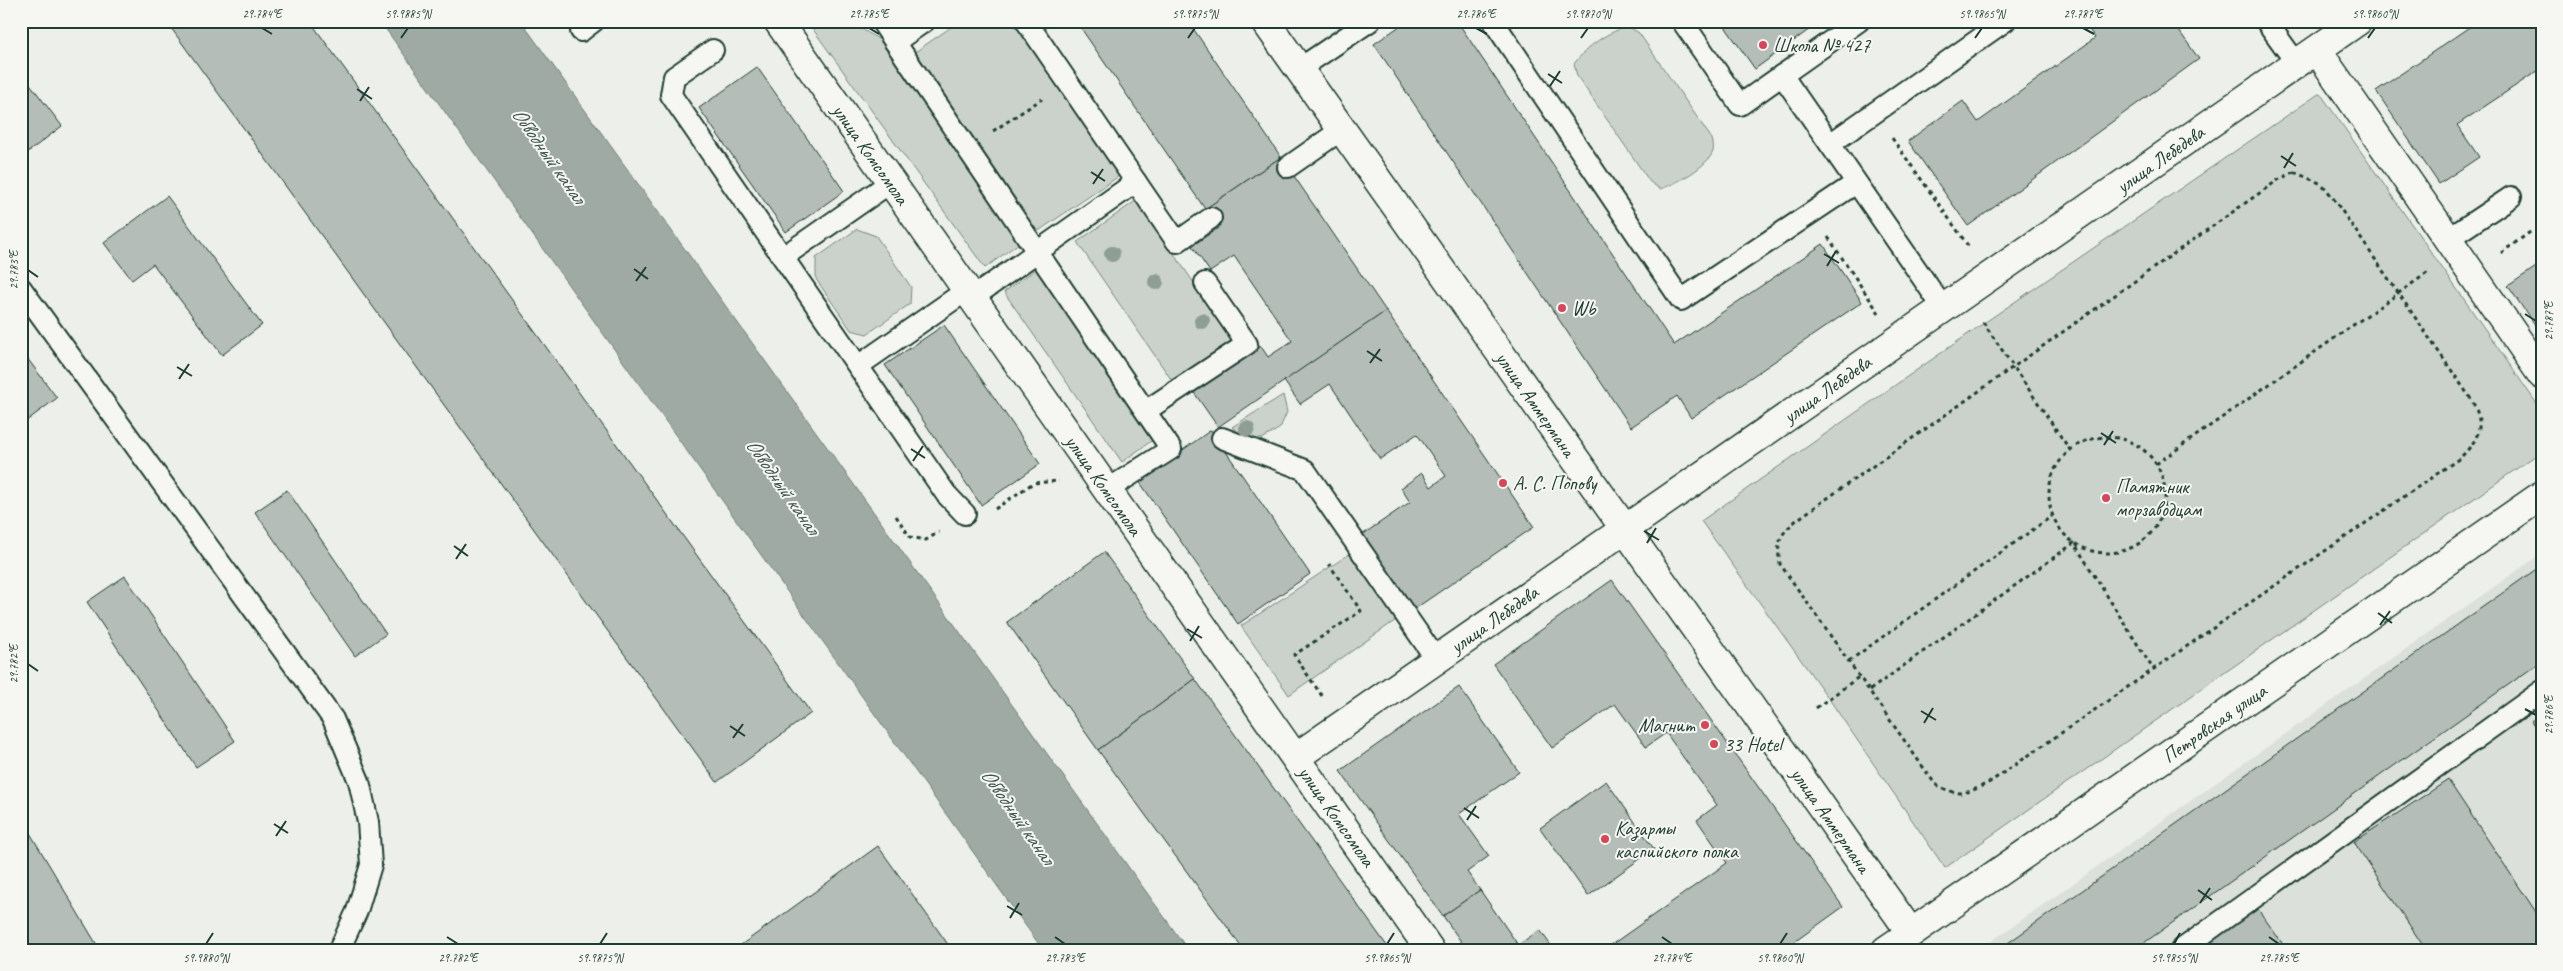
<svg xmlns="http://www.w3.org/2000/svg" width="2563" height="971" viewBox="0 0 2563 971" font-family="Caveat,sans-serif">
	<rect width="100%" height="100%" fill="#edefea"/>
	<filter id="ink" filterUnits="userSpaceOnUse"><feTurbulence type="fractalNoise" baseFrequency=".02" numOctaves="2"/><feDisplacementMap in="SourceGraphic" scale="10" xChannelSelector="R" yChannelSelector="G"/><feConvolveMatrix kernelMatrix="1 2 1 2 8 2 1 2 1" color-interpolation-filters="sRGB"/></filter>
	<g filter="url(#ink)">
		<polygon fill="#dce0db" points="2542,553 2542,950 1979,950"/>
		<g fill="#cbd2cc" stroke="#758880">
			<polygon points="807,21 848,21 882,41 1019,243 985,268"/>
			<polygon points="960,21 1015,21 1119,176 1037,232 915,52"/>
			<path d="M1629 27 1639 33 1712 139C1713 143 1714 148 1713 151 1709 166 1674 185 1660 189L1650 182 1577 76 1574 64C1586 47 1609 30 1629 27Z"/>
			<polygon points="2320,93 2542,411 2542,451 1945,868 1829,699 1701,521 1984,323"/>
			<polygon points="1137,200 1234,341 1173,382 1077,242"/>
			<polygon points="857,229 876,236 911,287 910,304 867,334 851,330 816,279 816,258"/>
			<polygon points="1036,269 1154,439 1122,462 1004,292"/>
			<polygon points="1283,395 1287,412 1280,428 1262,439 1247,438 1232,427"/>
			<polygon points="1351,553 1396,620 1289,695 1241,626"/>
		</g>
		<polygon fill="#9faaa4" stroke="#6c7e77" points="380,21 521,21 1188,950 1043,950"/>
		<g fill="#b4bdb8" stroke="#1f3d34">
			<polygon points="166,21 310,21 811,713 717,782"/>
			<polygon points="1076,21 1188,21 1281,157 1205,209"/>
			<polygon points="1407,21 1457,21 1674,345 1823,244 1862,302 1691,418 1677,396 1631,427 1374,44"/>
			<polygon points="1721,21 1821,21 1755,69"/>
			<polygon points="2083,21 2172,21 2199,59 1968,226 1908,141 1963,101 1978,122 2095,38"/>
			<polygon points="2478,21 2542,21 2542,68 2457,125 2479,157 2439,184 2376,91"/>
			<polygon points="757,67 844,191 786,232 699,108"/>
			<polygon points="21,72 62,126 23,156 21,154"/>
			<polygon points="1281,157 1386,311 1218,427 1193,391 1260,345 1268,357 1292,341 1234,256 1210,272 1192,246 1218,228 1205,209"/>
			<polygon points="167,196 262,325 222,355 153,264 132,280 104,243"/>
			<polygon points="2542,263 2542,336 2508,286"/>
			<polygon points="1386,311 1534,527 1413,610 1362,535 1410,502 1401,488 1422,473 1431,487 1446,476 1417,434 1380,459 1330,384 1300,404 1284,381"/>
			<polygon points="944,325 1040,464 981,505 885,365"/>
			<polygon points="21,350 57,398 21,425"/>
			<polygon points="1211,430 1310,574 1238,624 1139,481"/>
			<polygon points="287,490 386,634 355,656 255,512"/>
			<polygon points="1104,552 1195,679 1098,750 1007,622"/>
			<polygon points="2542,565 2542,661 2134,950 1998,950"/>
			<polygon points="125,576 235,741 196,767 87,602"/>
			<polygon points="1612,580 1843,907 1783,950 1604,950 1727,863 1697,820 1717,805 1666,733 1646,747 1615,704 1552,748 1493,664"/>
			<polygon points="1195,679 1390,950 1244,950 1098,750"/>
			<polygon points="1459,687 1519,772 1459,814 1489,856 1467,872 1480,890 1443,916 1340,771"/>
			<polygon points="2542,713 2542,737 2531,721"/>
			<polygon points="2448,780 2542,921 2542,950 2426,950 2354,842"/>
			<polygon points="1606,781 1654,849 1588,896 1540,828"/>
			<polygon points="21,818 100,950 21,950"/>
			<polygon points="878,846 952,950 734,950"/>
			<polygon points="1480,890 1518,945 1540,930 1554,950 1467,950 1443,916"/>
			<polygon points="2255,905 2287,950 2191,950"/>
		</g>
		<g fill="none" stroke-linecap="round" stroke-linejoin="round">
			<defs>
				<g id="service">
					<polyline points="881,21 895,42 925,21"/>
					<polyline points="1026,21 1177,242 1211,218"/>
					<polyline points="1493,21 1681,300 1856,183"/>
					<polyline points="1682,21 1740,105 1859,21"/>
					<polyline points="2266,21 2297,64"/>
					<polyline points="581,31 594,21"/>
					<polyline points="895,42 1171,449 1107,490"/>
					<polyline points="713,50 674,77 671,95 946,494 965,514"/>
					<polyline points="1299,69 1370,21"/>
					<polyline points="1782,75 1944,309"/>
					<polyline points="1830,144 2005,21"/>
					<polyline points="1288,167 1341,130"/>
					<polyline points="2448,239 2511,197"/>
					<polyline points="783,257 891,182"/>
					<polyline points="21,288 333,719 359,781 368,822 371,865 357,911 339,950"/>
					<polyline points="972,298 1136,182"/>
					<polyline points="858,366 967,290"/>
					<polyline points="1147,410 1247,344 1205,283"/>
					<polyline points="1222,438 1305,470 1436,659"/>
					<polyline points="2181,950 2542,691"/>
				</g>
				<g id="minor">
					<polyline points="778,21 1430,950"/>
					<polyline points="2317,50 2542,375"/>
					<polyline points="1296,757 2358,21"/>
					<polyline points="1911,933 2542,495"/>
				</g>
				<polyline id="tertiary" points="1265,21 1911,933 1886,950"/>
			</defs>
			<use href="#service" stroke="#1f3d34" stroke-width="24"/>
			<use href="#minor" stroke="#1f3d34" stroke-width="31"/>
			<use href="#tertiary" stroke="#1f3d34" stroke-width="31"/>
			<g stroke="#1f3d34" stroke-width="3" stroke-dasharray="4 4" stroke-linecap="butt">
				<polyline points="993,131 1042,99"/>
				<polyline points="1892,138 1969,247"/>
				<path d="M2294 172 2322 184 2331 195 2469 396C2486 423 2481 437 2460 458L1990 782C1966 794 1960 798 1935 784L1780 564C1776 541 1780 534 1798 519L2278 180Z"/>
				<polyline points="1828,237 1879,313"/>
				<polyline points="2501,253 2533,230"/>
				<polyline points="1983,322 2070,450"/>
				<circle cx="2107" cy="495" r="58"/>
				<polyline points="2156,464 2430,271"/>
				<polyline points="995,509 1033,483 1059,481"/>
				<polyline points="896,516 910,537 926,540 939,532"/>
				<polyline points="1849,661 2052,516"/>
				<polyline points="1870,690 2074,543 2153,669"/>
				<polyline points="1322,696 1294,655 1361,611 1329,564"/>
				<polyline points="1816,708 1860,676"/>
			</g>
			<use href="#service" stroke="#f6f6f2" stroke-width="20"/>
			<use href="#minor" stroke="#f6f6f2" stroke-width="28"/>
			<use href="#tertiary" stroke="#f6f6f2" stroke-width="28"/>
		</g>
		<g fill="#8e9e96">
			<circle cx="1112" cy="254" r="8"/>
			<circle cx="1156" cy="282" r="8"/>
			<circle cx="1202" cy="321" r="8"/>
			<circle cx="1247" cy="429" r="8"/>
		</g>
	</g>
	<path fill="none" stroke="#1f3d34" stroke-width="2" d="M262 28 272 34M869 28 879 34M1476 28 1487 34M2083 28 2094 34M401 38 408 28M1188 38 1195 28M1581 38 1588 28M1975 38 1982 28M2368 38 2375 28M1548 74 1562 83M1550 86 1560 71M357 89 372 99M360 101 369 87M2281 156 2296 166M2284 168 2293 153M1091 172 1105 181M1093 184 1103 169M1824 254 1839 263M1827 266 1836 251M634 269 648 279M28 270 38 277M636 281 646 267M2525 314 2536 321M1367 351 1382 361M1370 363 1380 349M177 367 192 376M179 379 189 364M2101 433 2116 443M2104 445 2113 431M911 449 925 458M913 461 923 446M1644 531 1659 540M1647 543 1656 528M454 546 468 556M456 559 466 544M2378 613 2392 623M2380 625 2390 611M1187 629 1202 638M1190 641 1199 626M28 664 38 671M2525 709 2536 715M1921 711 1936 720M1924 723 1933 708M730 726 745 736M733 738 743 724M1464 808 1479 818M1467 820 1476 806M274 824 288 833M276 836 286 821M2198 890 2212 900M2200 903 2210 888M1007 906 1022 915M1010 918 1019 903M447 937 458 944M1055 937 1065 944M1662 937 1672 944M2269 937 2279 944M206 944 213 933M600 944 607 933M1387 944 1394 933M1780 944 1787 933M2174 944 2180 933"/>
	<g fill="#d1495b" stroke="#f6f6f2" stroke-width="2">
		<circle cx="1763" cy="45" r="5"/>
		<circle cx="1562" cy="308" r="5"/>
		<circle cx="1503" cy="483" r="5"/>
		<circle cx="2106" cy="498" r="5"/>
		<circle cx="1705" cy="725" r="5"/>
		<circle cx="1714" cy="744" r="5"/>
		<circle cx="1605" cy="839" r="5"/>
	</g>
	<g text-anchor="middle" stroke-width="4" stroke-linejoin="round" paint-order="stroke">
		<g font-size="20" fill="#1f3d34" stroke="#f6f6f2" text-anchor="start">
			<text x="1773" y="52">Школа № 427</text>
			<text x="1572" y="315">Wb</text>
			<text x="1513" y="490">А. С. Попову</text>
			<text x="2116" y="493">Памятник<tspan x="2116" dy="23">морзаводцам</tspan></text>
			<text x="1695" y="732" text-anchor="end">Магнит</text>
			<text x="1724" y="751">33 Hotel</text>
			<text x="1615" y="835">Казармы<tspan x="1615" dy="23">каспийского полка</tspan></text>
		</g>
		<g font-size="20" fill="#1f3d34" stroke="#f6f6f2">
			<text transform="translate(871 154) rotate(55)" y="7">улица Комсомола</text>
			<text transform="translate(2160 159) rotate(-35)" y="7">улица Лебедева</text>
			<text transform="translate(1827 389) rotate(-35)" y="7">улица Лебедева</text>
			<text transform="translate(1536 404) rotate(55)" y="7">улица Аммермана</text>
			<text transform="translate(1104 485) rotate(55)" y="7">улица Комсомола</text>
			<text transform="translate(1494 619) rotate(-35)" y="7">улица Лебедева</text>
			<text transform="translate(2214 723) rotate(-35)" y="7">Петровская улица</text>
			<text transform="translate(1337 816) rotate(55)" y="7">улица Комсомола</text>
			<text transform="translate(1831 820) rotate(55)" y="7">улица Аммермана</text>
		</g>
		<g font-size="21" font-style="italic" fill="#3f5850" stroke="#f6f6f2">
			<text transform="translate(549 155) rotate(55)" y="7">Обводный канал</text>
			<text transform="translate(783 486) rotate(55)" y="7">Обводный канал</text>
			<text transform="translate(1018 816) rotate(55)" y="7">Обводный канал</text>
		</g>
	</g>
	<rect width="2563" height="971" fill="none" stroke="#f6f6f2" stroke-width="55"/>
	<rect x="28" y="28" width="2508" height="916" fill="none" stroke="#1f3d34" stroke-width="2"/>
	<g font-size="12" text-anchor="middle" fill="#1f3d34">
		<text x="262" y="18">29.784°E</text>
		<text x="408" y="18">59.9885°N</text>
		<text x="869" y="18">29.785°E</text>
		<text x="1195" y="18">59.9875°N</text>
		<text x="1476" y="18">29.786°E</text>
		<text x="1588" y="18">59.9870°N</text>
		<text x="1982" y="18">59.9865°N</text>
		<text x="2083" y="18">29.787°E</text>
		<text x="2375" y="18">59.9860°N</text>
		<text transform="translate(14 270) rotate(-90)" y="4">29.783°E</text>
		<text transform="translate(2549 321) rotate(-90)" y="4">29.787°E</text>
		<text transform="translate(14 664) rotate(-90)" y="4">29.782°E</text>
		<text transform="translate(2549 715) rotate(-90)" y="4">29.786°E</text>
		<text x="206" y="962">59.9880°N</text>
		<text x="458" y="962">29.782°E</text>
		<text x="600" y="962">59.9875°N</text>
		<text x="1065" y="962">29.783°E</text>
		<text x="1387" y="962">59.9865°N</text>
		<text x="1672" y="962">29.784°E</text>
		<text x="1780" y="962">59.9860°N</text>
		<text x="2174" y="962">59.9855°N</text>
		<text x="2279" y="962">29.785°E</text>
	</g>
</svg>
